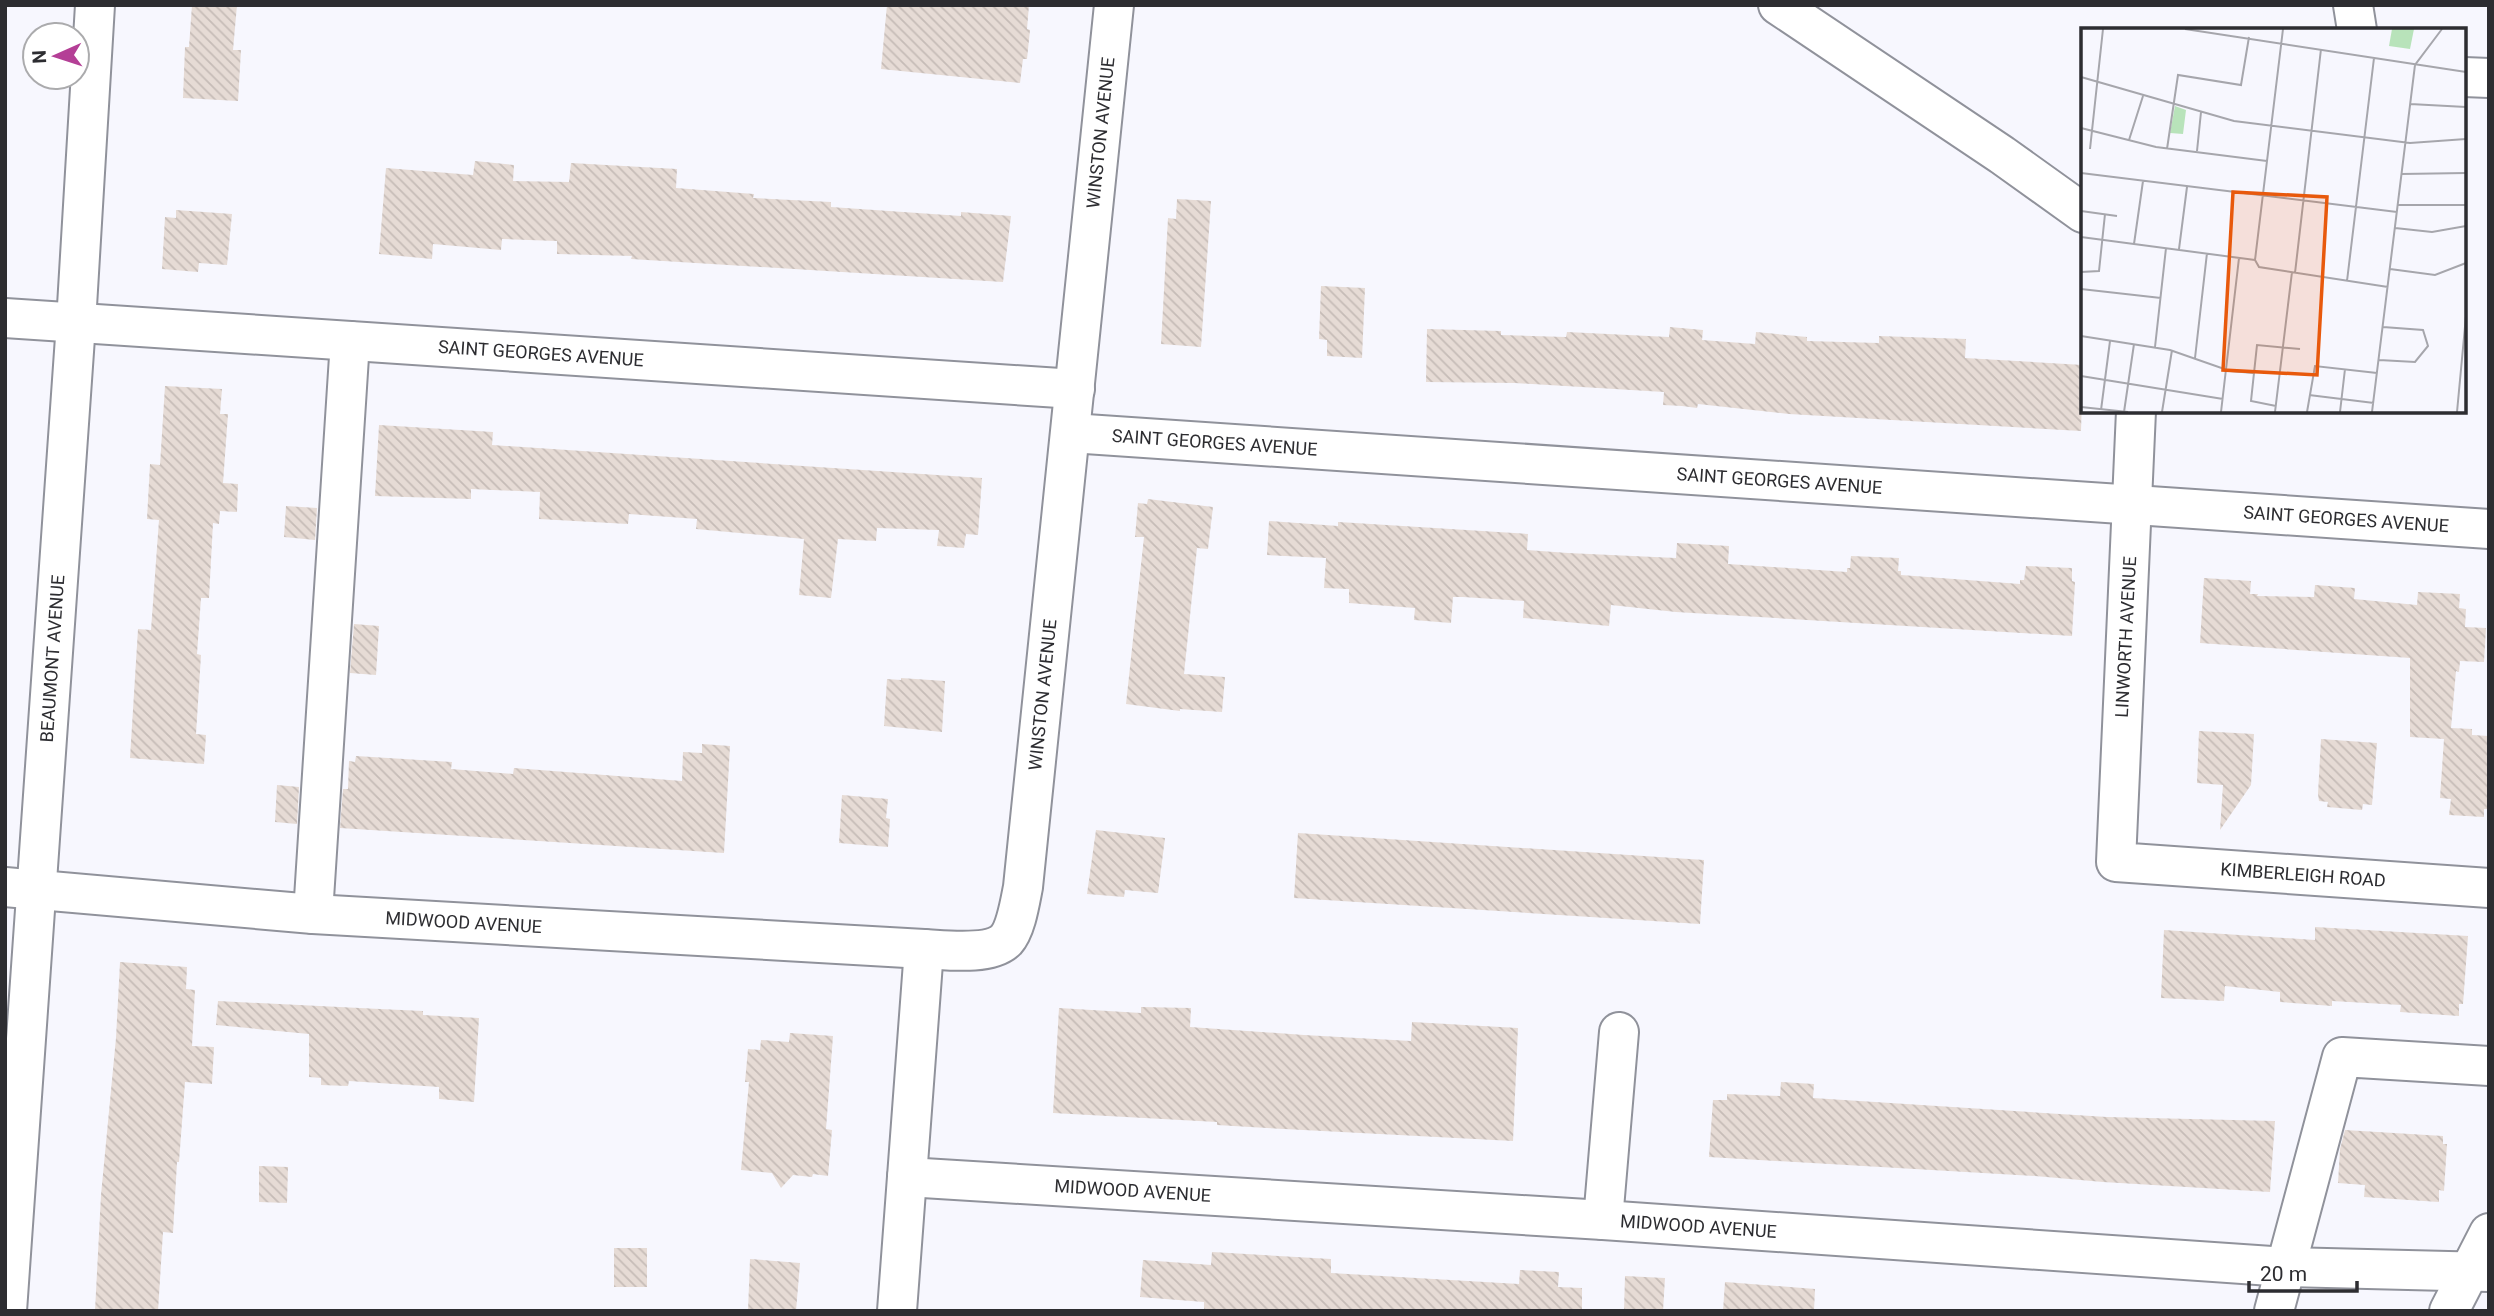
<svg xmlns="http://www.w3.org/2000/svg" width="2494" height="1316" viewBox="0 0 2494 1316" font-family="Roboto,sans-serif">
	<defs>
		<pattern id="building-back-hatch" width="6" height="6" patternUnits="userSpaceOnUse" patternTransform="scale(1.75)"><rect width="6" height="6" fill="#e6dbd5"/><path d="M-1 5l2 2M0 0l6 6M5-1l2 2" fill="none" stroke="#c6bcb7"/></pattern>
	</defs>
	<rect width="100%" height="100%" fill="#f7f7fe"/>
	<g fill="url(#building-back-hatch)">
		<polygon points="192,5 237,5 233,50 241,50 238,101 183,98 185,47 189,47"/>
		<polygon points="887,5 1029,5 1027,29 1030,30 1027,59 1023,59 1020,83 881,69"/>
		<polygon points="475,161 514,165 513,181 569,182 571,163 677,169 676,188 754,194 753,198 831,202 831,207 961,216 961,212 1011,216 1003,282 631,259 632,256 557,254 557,241 502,239 501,250 433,244 432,259 379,254 386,168 473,175"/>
		<polygon points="1177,199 1211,201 1201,347 1161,344 1168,218 1176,219"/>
		<polygon points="176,210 232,214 227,265 199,263 198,272 162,269 165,217 176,218"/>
		<polygon points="1321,286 1365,288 1362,358 1327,356 1327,340 1319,339"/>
		<polygon points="1670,327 1703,330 1702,340 1755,344 1756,332 1807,337 1807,341 1879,343 1879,336 1966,339 1965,358 2083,365 2081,431 1789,414 1698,404 1697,408 1682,406 1663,405 1664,392 1515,383 1426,382 1427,329 1501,331 1501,335 1566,337 1567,332 1669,337"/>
		<polygon points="165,386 222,389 220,414 228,414 223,483 238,484 237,512 220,511 219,524 213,523 209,598 201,598 197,654 201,655 196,734 206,735 204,764 130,758 138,629 151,630 159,520 147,519 150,464 160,465"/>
		<polygon points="379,425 493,432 492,445 982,478 978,535 966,534 964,548 937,546 939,530 877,528 876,541 838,539 831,598 799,595 804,539 696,529 697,519 629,514 628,524 539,519 540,492 471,489 471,499 375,496"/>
		<polygon points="1148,499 1213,507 1208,549 1197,548 1184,674 1225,677 1222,712 1180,709 1180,711 1126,704 1144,537 1135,537 1138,503 1147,504"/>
		<polygon points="286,506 317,508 315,540 284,537"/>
		<polygon points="1269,521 1338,526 1338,522 1355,523 1528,534 1527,550 1568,553 1676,558 1677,543 1729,546 1728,564 1847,572 1847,568 1850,568 1851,556 1899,558 1898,571 1901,571 1901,575 2020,584 2020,580 2024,580 2026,566 2072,568 2072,581 2075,582 2072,636 1676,612 1611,605 1609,626 1523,618 1524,601 1463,597 1453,597 1451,623 1414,620 1415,608 1349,603 1349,589 1324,588 1326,558 1267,555"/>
		<polygon points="2204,578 2251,581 2250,594 2258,594 2257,596 2314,597 2315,585 2355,588 2354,599 2417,605 2418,592 2460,594 2459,608 2466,609 2465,627 2486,628 2484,662 2460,661 2459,672 2456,671 2451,728 2472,729 2472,735 2489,736 2489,809 2484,809 2484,817 2449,815 2451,799 2440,798 2444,739 2410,737 2410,658 2200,643"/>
		<polygon points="354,624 379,626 376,675 350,673"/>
		<polygon points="901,678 945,681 942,732 884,726 887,679 901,680"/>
		<polygon points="2199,731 2254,734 2251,785 2220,830 2223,785 2197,783"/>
		<polygon points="2321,739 2377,743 2372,805 2363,804 2362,810 2327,807 2328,802 2319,801 2318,794"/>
		<polygon points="702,744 730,746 724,853 340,828 343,789 348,789 349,761 355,762 356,756 452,762 451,769 513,774 514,768 682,781 683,752 702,753"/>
		<polygon points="277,785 299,787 297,824 275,822"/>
		<polygon points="842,795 888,799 886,818 890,819 888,847 839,843"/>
		<polygon points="1096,830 1165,838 1158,893 1125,890 1124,897 1087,894"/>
		<polygon points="1298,833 1704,860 1700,924 1294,898"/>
		<polygon points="2315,927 2468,936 2463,1004 2459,1004 2459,1016 2400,1012 2401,1005 2332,1001 2332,1006 2280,1002 2280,992 2225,986 2224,1001 2161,998 2164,930 2315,940"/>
		<polygon points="120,962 187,967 186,989 195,990 192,1046 214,1047 212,1084 185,1082 179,1162 177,1162 173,1233 163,1232 158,1311 95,1311 101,1195 116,1038"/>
		<polygon points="218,1001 380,1009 423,1011 423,1015 479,1018 474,1102 439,1099 439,1087 349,1081 348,1086 321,1085 321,1078 309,1077 309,1034 216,1025"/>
		<polygon points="1141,1007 1191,1008 1190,1027 1304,1035 1411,1041 1412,1022 1518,1028 1513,1141 1267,1128 1217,1125 1217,1122 1053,1113 1059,1008 1141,1013"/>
		<polygon points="790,1033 833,1036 826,1129 832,1130 828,1176 813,1174 812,1177 793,1175 781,1188 772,1173 741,1170 749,1082 745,1082 748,1049 760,1050 761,1040 789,1042"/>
		<polygon points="1781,1082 1814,1084 1813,1098 2107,1117 2275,1121 2270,1192 2103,1182 2035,1176 1709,1157 1713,1100 1727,1100 1727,1094 1780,1096"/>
		<polygon points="2345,1130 2443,1136 2443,1144 2447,1144 2444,1191 2439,1190 2439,1202 2364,1197 2365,1185 2338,1183 2340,1149"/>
		<polygon points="259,1166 288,1167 287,1203 259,1202"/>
		<rect x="614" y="1248" width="33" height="39"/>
		<polygon points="1212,1252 1331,1259 1331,1273 1519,1284 1520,1270 1559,1272 1558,1287 1582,1288 1582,1311 1204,1311 1204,1302 1140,1297 1143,1260 1211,1265"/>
		<polygon points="750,1259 800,1263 796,1311 748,1311"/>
		<polygon points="1625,1276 1665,1278 1663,1311 1624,1311"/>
		<polygon points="1725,1282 1815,1289 1814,1311 1723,1311"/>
	</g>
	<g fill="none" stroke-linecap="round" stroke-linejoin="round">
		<defs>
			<g id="minor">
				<polyline points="1778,5 2002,155 2083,213"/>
				<polyline points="2353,5 2357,30"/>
				<polyline points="2464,77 2489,78"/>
				<path id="s1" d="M5 318 1075 389"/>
				<path id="s2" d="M2136 411 2116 862 2489 888"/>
				<path id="s3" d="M1071 433 2489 529"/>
				<path id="s4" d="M5 887 313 914 924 949C946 950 990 956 1006 940 1016 929 1020 902 1023 887L1114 5"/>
				<polyline points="313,914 350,341"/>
				<path id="s5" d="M907 1177 1603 1220 2286 1267 2489 1272"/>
				<polyline points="1603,1220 1619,1032"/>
				<path id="s6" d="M7 1311 76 323 95 5"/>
				<polyline points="897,1311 924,949"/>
				<polyline points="2274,1311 2342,1057 2489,1066"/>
				<polyline points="2449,1311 2489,1233"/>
			</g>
		</defs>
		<use href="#minor" stroke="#90929b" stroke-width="42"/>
		<use href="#minor" stroke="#fff" stroke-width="38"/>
	</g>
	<g text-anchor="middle" stroke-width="5" stroke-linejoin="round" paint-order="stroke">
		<g font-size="18" fill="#2d2d31" stroke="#fff">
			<text dy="6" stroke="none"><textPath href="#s4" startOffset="1820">WINSTON AVENUE</textPath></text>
			<text dy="6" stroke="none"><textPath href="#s1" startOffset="537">SAINT GEORGES AVENUE</textPath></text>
			<text dy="6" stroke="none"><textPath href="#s3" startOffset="144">SAINT GEORGES AVENUE</textPath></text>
			<text dy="6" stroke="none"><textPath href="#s3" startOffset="710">SAINT GEORGES AVENUE</textPath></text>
			<text dy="6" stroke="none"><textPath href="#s3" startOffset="1278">SAINT GEORGES AVENUE</textPath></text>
			<text transform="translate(2126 637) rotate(-87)" y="6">LINWORTH AVENUE</text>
			<text dy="6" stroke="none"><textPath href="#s6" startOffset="654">BEAUMONT AVENUE</textPath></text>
			<text dy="6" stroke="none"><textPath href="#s4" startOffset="1255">WINSTON AVENUE</textPath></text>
			<text dy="6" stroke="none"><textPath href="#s2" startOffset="639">KIMBERLEIGH ROAD</textPath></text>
			<text dy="6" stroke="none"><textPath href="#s4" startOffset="460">MIDWOOD AVENUE</textPath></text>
			<text dy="6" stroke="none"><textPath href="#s5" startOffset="226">MIDWOOD AVENUE</textPath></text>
			<text dy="6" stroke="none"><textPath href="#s5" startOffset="793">MIDWOOD AVENUE</textPath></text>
		</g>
	</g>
	<g transform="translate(2081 28)">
		<rect width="385" height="385" fill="#f7f7fe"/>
		<path d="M311 1H333L329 21 308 18Z" fill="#b8e3ba"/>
		<path d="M94 78 105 82 102 106 89 105Z" fill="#b8e3ba"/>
		<path fill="none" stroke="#a6a6ac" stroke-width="2" d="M104 1 385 44M0 49 153 93 329 115 385 111M329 76 385 79M0 100 75 119 186 133M48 112 62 68M9 121 22 1M86 121 97 47 160 57 168 9M116 123 120 84M0 145 316 184M320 146 385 145M316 177H385M0 183 36 188M314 200 351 204 385 198M0 209 174 232M53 216 62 153M98 221 106 159M174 232 202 1M174 232 178 239 307 259M309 241 354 247 385 235M0 244 18 243 24 186M214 245 240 21M266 253 293 30M0 261 80 270M0 308 89 322 149 343 173 345M74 319 85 220M114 330 126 225M298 332 334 334 347 318 342 302 302 299M0 348 142 371M228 367 293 375M195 378 170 373 176 317 219 321M0 379 47 384M20 382 29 313M43 384 53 316M81 384 91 322M140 384 158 230M194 384 211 244M226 384 234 338 296 345M259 384 264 341M291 384 334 37 361 1M376 384 385 288"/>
		<path fill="#e8590c" fill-opacity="0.15" stroke="#e8590c" stroke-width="3.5" d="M152 164 246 169 236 347 142 342Z"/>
		<rect width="385" height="385" fill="none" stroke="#2d2d31" stroke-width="3.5"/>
	</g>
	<rect width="2494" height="1316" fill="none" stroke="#2d2d31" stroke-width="14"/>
	<g transform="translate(56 56) rotate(267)"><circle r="33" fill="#ffffff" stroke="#ababad" stroke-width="2"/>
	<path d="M0-5L12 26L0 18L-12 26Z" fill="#b43f96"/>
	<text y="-10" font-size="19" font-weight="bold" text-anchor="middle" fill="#2d2d31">N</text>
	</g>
	<path d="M2249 1281v10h108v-10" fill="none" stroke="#2d2d31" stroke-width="3.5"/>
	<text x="2260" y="1281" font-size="21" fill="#2d2d31" stroke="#ffffff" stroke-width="5" paint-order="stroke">20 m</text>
</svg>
